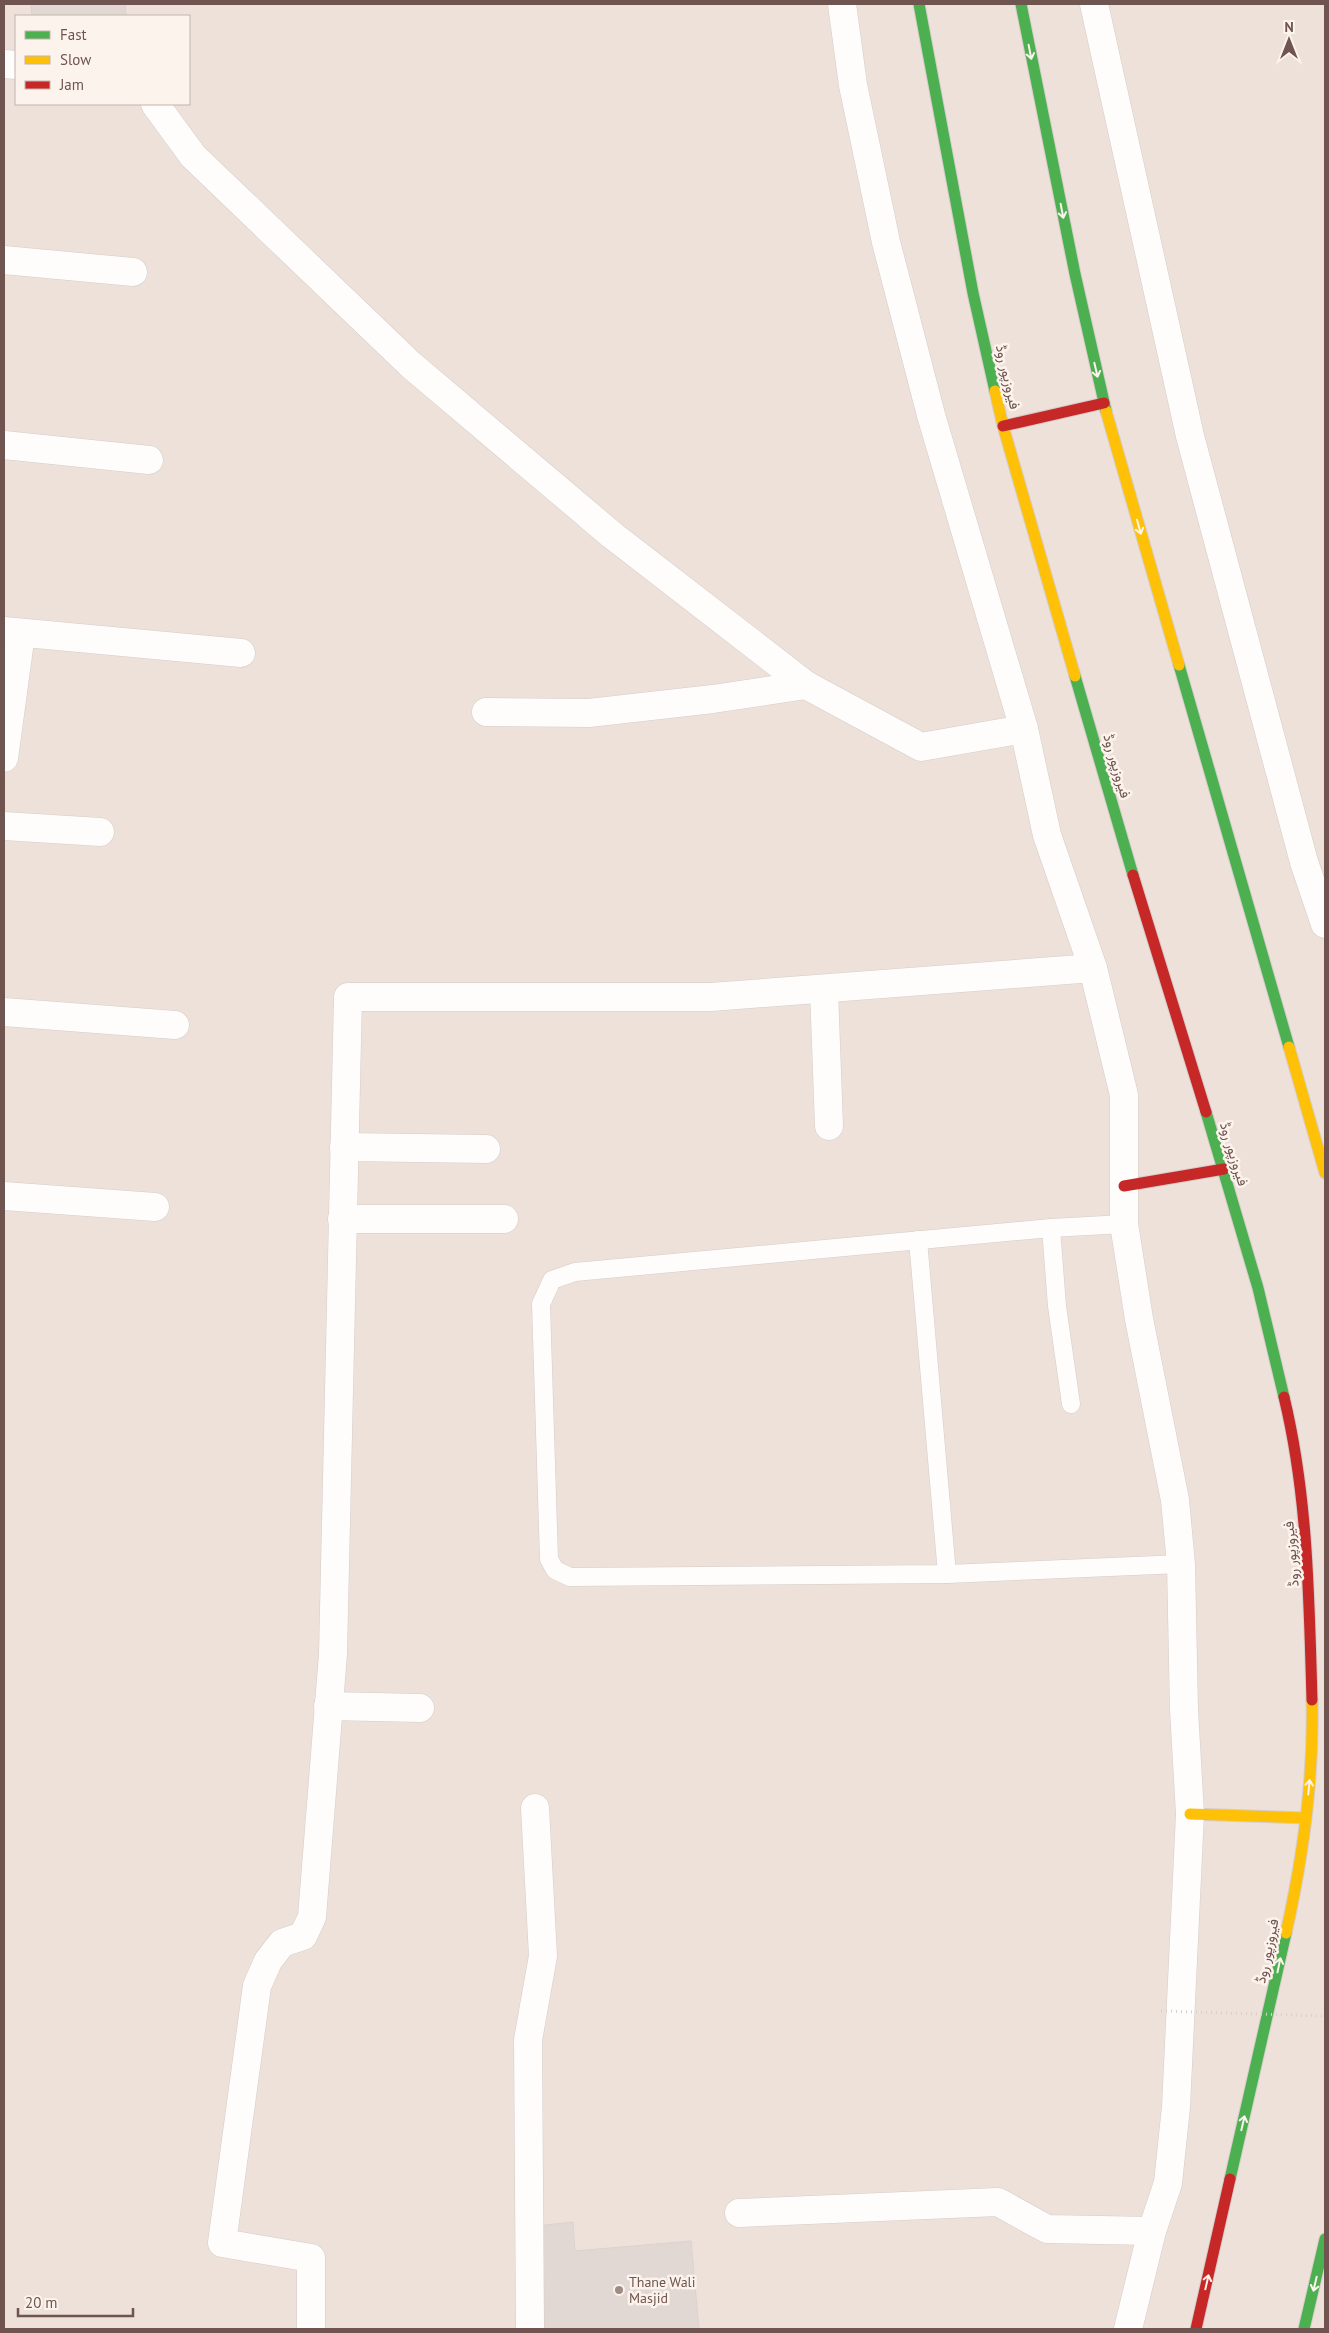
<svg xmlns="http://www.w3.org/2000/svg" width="1329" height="2333" viewBox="0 0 1329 2333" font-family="'PT Sans',Vazirmatn,sans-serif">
	<rect width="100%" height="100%" fill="#f5f0eb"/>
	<path fill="#ede1da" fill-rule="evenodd" d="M4 4H1325V2329H4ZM16 16H189V104H16Z"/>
	<g fill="#e1d8d4" stroke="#ddd2ce">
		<polygon points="31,4 125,4 126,16 32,16"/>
		<polygon points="573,2222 575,2251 691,2241 699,2329 545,2329 536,2226"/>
	</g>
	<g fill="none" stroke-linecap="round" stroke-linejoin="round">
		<defs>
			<g id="lane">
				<polyline points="1124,1224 1051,1228 575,1272 552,1280 541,1304 549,1559 555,1570 570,1577 947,1574 1181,1564"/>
				<polyline points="1051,1228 1057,1306 1071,1404"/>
				<polyline points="918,1240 947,1574"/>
			</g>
			<g id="street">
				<polyline points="842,4 853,85 886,242 931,415 1024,729 1047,835 1093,968 1124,1095 1124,1224 1139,1319 1175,1500 1181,1564 1184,1710 1190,1814 1176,2107 1168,2183 1152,2231 1128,2329"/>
				<polyline points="1094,4 1190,436 1304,862 1325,924"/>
				<polyline points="4,64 16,65"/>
				<polyline points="155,104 193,156 411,365 612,535 806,685 921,747 1024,729"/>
				<polyline points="4,260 133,272"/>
				<polyline points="4,445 149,460"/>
				<polyline points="4,631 241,653"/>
				<polyline points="486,712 589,713 713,699 806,685"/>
				<polyline points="4,758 21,633"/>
				<polyline points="4,826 100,832"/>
				<polyline points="824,990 829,1126"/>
				<polyline points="4,1012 175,1025"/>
				<polyline points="344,1147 486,1149"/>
				<polyline points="4,1196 155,1207"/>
				<polyline points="342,1219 504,1219"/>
				<polyline points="328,1706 420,1708"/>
				<polyline points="739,2213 998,2202 1047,2229 1152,2231"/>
				<polyline points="311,2329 311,2258 222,2243 257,1986 268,1961 282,1943 303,1936 312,1917 333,1654 348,997 711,997 1093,968"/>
				<polyline points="530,2329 528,2040 543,1956 535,1808"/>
			</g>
			<g id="fast">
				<polyline points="919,4 973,293 995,391"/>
				<polyline points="1021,4 1075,274 1106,411"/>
				<polyline points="1179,665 1289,1047"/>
				<polyline points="1075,676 1133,875"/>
				<polyline points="1206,1112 1258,1288 1284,1397"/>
				<polyline points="1230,2179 1286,1933"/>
				<polyline points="1304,2329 1325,2239"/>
			</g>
			<g id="slow">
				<polyline points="995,391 1003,426 1075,676"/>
				<polyline points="1106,411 1179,665"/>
				<polyline points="1289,1047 1325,1173"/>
				<polyline points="1190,1814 1305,1818"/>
				<path d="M1286 1933C1303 1857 1314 1777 1312 1700"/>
			</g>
			<g id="jam">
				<polyline points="1003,426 1104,403"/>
				<polyline points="1133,875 1206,1112"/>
				<polyline points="1124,1186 1224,1169"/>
				<path d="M1284 1397C1308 1496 1309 1598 1312 1700"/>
				<polyline points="1196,2329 1230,2179"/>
			</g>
		</defs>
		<use href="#lane" stroke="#d4cdc9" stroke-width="19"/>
		<use href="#street" stroke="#d4cdc9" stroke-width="29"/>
		<use href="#fast" stroke="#d6cdcb" stroke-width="13"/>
		<use href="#slow" stroke="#d6cdcb" stroke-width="13"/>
		<use href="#jam" stroke="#d6cdcb" stroke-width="13"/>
		<use href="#lane" stroke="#fefdfc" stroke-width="18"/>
		<use href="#street" stroke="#fefdfc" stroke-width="28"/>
		<use href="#fast" stroke="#4caf50" stroke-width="11"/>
		<use href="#slow" stroke="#ffc107" stroke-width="11"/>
		<use href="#jam" stroke="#c62828" stroke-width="11"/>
		<polyline stroke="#d8d0ce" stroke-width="3" stroke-dasharray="1 4" stroke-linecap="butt" points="1161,2011 1325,2016"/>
	</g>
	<defs><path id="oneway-shaft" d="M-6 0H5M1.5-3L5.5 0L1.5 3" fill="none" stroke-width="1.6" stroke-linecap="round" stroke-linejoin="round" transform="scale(1.25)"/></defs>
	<g stroke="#fcf3ed">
		<use href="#oneway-shaft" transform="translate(1030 52) rotate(79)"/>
		<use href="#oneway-shaft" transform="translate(1062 211) rotate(79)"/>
		<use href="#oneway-shaft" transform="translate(1096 370) rotate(77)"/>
		<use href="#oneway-shaft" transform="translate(1139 527) rotate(74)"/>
		<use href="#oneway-shaft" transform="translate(1309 1787) rotate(-84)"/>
		<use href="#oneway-shaft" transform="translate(1279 1965) rotate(-78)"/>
		<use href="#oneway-shaft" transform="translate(1243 2123) rotate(-77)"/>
		<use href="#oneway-shaft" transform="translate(1207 2282) rotate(-77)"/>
		<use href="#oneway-shaft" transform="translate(1315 2284) rotate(103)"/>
	</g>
	<circle fill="#9e8b86" stroke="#fcf3ed" stroke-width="2" cx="619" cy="2290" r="5"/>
	<g text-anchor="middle" stroke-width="5" stroke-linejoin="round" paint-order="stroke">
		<g font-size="14" fill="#6f544f" stroke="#fcf3ed">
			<text transform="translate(1008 377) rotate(77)" y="5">فیروزپور روڈ</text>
			<text transform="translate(1117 766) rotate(74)" y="5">فیروزپور روڈ</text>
			<text transform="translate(1234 1154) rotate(73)" y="5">فیروزپور روڈ</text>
			<text transform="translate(1291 1554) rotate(-95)" y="5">فیروزپور روڈ</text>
			<text transform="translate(1267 1951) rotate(-78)" y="5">فیروزپور روڈ</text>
		</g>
		<g font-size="14" fill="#6f544f" stroke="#fcf3ed" text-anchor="start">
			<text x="629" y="2287">Thane Wali<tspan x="629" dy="16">Masjid</tspan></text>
		</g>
	</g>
	<rect width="1329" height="2333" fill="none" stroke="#6f544f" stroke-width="10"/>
	<rect x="15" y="15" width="175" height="90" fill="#fcf3ed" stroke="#c4b3ae"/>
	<rect x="25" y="31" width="25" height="8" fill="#4caf50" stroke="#c4b3ae"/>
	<text x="60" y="40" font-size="15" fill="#6f544f">Fast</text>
	<rect x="25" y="56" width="25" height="8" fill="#ffc107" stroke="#c4b3ae"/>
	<text x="60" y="65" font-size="15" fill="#6f544f">Slow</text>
	<rect x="25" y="81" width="25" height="8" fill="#c62828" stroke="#c4b3ae"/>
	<text x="60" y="90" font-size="15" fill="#6f544f">Jam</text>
	<g transform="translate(1289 40)" stroke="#fcf3ed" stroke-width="4" paint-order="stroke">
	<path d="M0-4L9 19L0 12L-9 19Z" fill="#6f544f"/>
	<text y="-8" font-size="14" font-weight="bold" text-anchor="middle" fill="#6f544f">N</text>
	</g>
	<path d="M18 2308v8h115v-8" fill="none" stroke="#6f544f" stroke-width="2.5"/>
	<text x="25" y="2308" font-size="15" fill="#6f544f" stroke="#fcf3ed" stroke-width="4" paint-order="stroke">20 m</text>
</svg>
